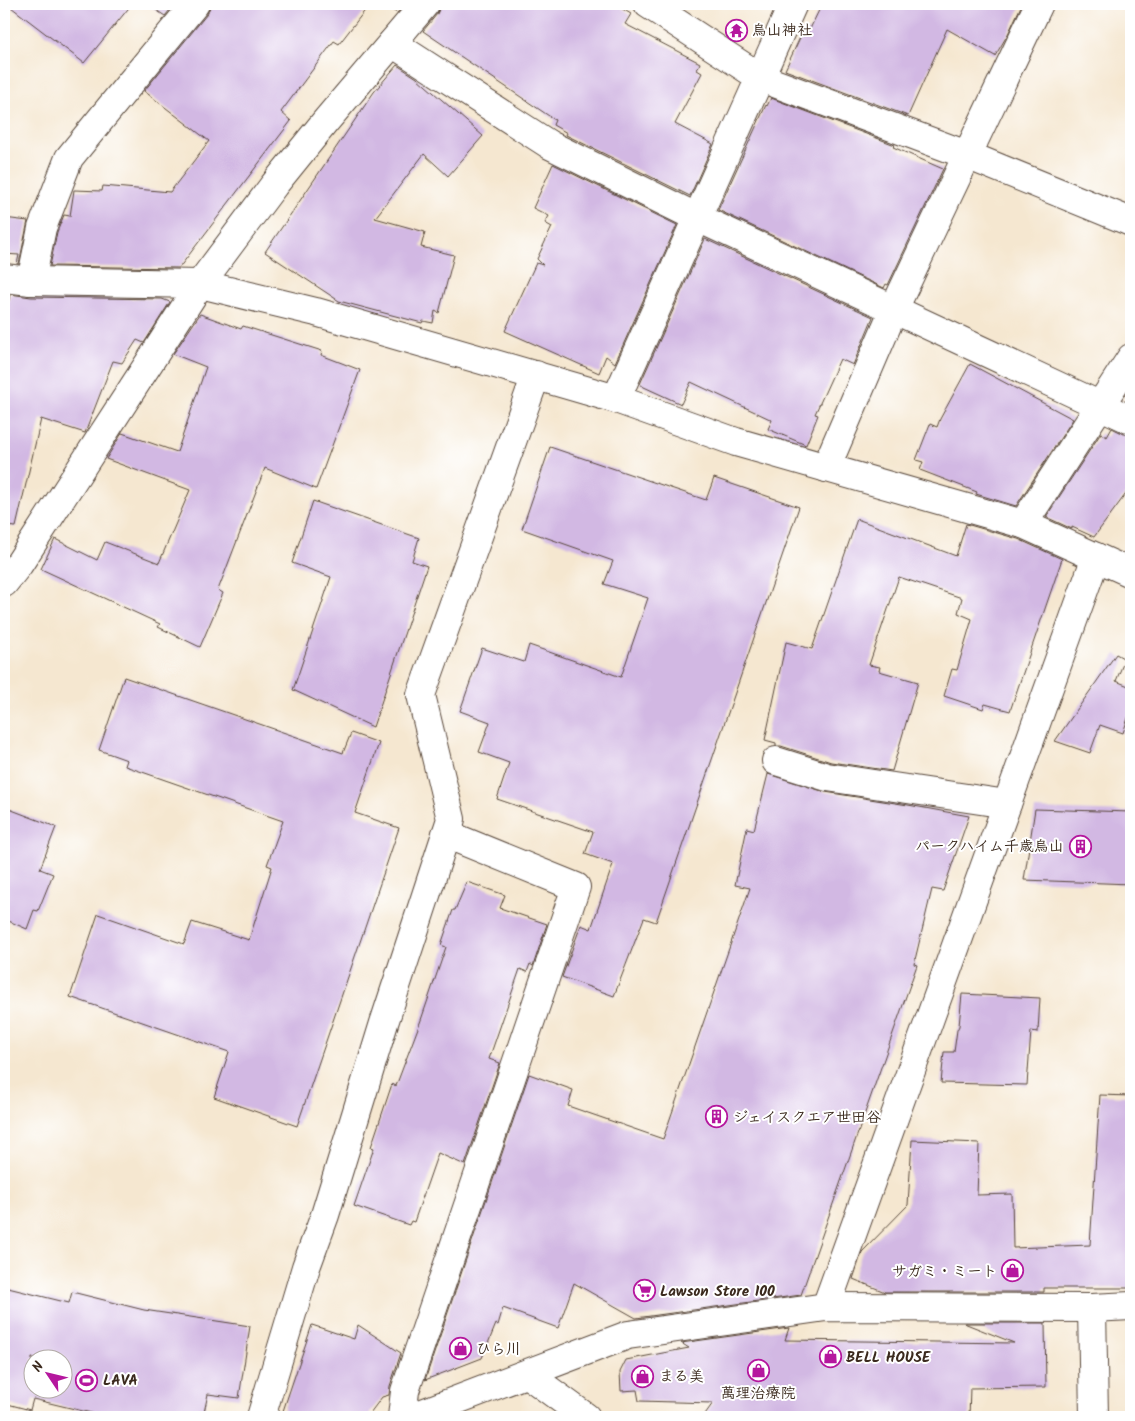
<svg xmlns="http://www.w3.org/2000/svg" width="1135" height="1421" viewBox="0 0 1135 1421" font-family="Kalam,'Klee One',sans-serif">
	<rect width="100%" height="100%" fill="#fff"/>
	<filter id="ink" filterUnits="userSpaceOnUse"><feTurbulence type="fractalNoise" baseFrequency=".02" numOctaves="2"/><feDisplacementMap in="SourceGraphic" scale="10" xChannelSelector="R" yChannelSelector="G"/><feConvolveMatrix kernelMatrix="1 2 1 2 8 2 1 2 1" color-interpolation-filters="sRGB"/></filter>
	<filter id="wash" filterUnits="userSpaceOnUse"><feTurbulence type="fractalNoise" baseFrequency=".0096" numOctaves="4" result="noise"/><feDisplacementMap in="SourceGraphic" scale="20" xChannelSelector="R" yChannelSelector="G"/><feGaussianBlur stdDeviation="1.12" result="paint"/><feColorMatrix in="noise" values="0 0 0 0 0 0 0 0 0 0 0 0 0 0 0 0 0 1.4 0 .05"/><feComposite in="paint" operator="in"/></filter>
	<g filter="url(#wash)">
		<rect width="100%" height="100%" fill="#f5e7d0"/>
		<g id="blocks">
			<g fill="#d2b8e3" fill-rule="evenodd">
				<polygon points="7,4 132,4 84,63"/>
				<polygon points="147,4 175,4 165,16"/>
				<polygon points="210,4 370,4 339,44 334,41 281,112 291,121 179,268 50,266 57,232 64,215 70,216 74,190 102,191 103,186 170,192 209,141 144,91 207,14 210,7"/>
				<polygon points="382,4 405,4 397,13"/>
				<polygon points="440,4 614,4 631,14 625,24 700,63 697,70 702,73 675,124 713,144 690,196 566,135 567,133 553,125 555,120 423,31 437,14 440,7"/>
				<polygon points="822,4 1022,4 1008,34 995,56 947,29 908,116 785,70 804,29 809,31"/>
				<polygon points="397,65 417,78 483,136 448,176 424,154 375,218 425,232 421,247 454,255 439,313 435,311 433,323 423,321 422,323 339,301 265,252 374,92"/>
				<polygon points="771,98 895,145 893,147 943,169 888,285 886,284 884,288 718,210 766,105 767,106"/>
				<polygon points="553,164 677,225 615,363 606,356 599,373 505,331 536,263 543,265 537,259 552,227 545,223 549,216 533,208"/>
				<polygon points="4,218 28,221 19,264 17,264 19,255 4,254"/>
				<polygon points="705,239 873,317 853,365 840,359 815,414 818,415 806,445 768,429 772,420 691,382 681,404 644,387 640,384"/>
				<polygon points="10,294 31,297 162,299 170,302 144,343 137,340 122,363 113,361 85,433 41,419 16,527 4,526 4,324"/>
				<polygon points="200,314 241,329 243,326 322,351 321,355 360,370 316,489 265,468 218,590 223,593 200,647 158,627 160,624 41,569 55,539 97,560 105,542 159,563 190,490 106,459 122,433 177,452 206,367 173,354"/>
				<polygon points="970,364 1073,419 1016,506 976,494 977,492 920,470 923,462 916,460 930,424 937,427 940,419"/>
				<polygon points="1112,428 1124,434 1131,435 1131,487 1094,537 1072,527 1072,529 1046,517 1101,433 1107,437"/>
				<polygon points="550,447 706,500 714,478 799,507 656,922 644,918 614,996 562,977 581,925 591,929 613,864 585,854 593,832 497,799 509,763 479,752 490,722 460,711 482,648 524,662 529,645 621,677 648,598 604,584 613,561 522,529"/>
				<polygon points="313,501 419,538 412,561 427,566 373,727 293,690 331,577 292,563"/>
				<polygon points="857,519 956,556 966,524 1018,539 1062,559 1010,711 985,704 983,709 944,696 952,669 957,670 972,619 958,613 962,598 899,577 869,665 880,667 879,671 918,682 892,771 831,762 781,746 776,746 776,743 765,740 786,642 812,649"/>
				<polygon points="1116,654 1125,659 1116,681 1131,687 1131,709 1123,733 1100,725 1090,753 1055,741"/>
				<polygon points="124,677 343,753 351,733 379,743 355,813 399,828 297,1126 214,1097 229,1052 70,997 98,914 184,944 192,922 249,940 272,867 267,865 283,821 125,766 127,760 99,750"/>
				<polygon points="768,774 825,792 908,805 969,816 943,891 932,889 914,964 917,965 801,1295 636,1318 574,1283 558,1328 503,1308 498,1325 496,1324 482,1358 425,1380 529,1074 573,1090 568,1106 663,1139 750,888 735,885 747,828 754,830"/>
				<polygon points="4,807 56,827 40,869 53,874 38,911 34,910 27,929 4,919"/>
				<polygon points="1035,809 1131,812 1131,884 1024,880"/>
				<polygon points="467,882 505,895 500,908 547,924 533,966 530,964 527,972 520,969 489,1059 500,1063 465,1165 438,1153 414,1222 411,1221 409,1225 354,1206 374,1148 371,1147 392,1084 396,1086 421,1020 446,947 441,945 453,910 455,910"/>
				<polygon points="962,994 1040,998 1038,1032 1031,1031 1027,1085 941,1083 944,1052 954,1052 957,1030 959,1026"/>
				<polygon points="1100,1095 1131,1096 1131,1288 1044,1288 1044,1292 885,1292 853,1279 862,1252 908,1205 912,1140 979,1143 977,1195 1012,1194 1013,1248 1090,1245"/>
				<path d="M4 1287 69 1303 72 1292 144 1310 250 1326 239 1398 208 1394 203 1417H108L33 1399 30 1410 4 1403ZM32 1358H62V1388H32Z"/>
				<polygon points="964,1323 1045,1323 1046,1387 970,1388 969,1417 703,1417 713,1403 639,1401 637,1390 621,1391 620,1372 626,1360 689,1348 681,1343 789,1328 785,1340 1014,1343"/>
				<polygon points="312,1325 354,1339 358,1325 401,1353 390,1386 389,1395 382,1397 367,1417 281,1417"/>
			</g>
		</g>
	</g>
	<g filter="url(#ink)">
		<use href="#blocks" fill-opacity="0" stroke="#574639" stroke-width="1"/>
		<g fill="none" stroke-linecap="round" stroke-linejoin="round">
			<defs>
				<g id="minor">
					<polyline points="648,4 761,78 967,155 1131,222"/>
					<polyline points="392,43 550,145 698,218 1131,420"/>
					<polyline points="4,278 31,281 200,284 316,312 616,399 736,442 1023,524 1131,573"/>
					<polyline points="31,281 42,228 69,158 195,4"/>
					<polyline points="616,399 793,4"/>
					<polyline points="826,468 894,309 1039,4"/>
					<polyline points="1023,524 1131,358"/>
					<polyline points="4,583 19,564 200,284 274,185 325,122 425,4"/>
					<polyline points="776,761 827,777 1007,804"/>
					<polyline points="826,1307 1096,557"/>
					<polyline points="1092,1308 1094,1417"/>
					<polyline points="527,1374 586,1417"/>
					<polyline points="261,1417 306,1267 325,1215 384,1023 451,819 421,695 536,375"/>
					<polyline points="402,1417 405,1391 576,887 446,834"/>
					<polyline points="412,1417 628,1335 826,1307 1092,1308 1131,1306"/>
				</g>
			</defs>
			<use href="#minor" stroke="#574639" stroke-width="30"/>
			<use href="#minor" stroke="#fff" stroke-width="28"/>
		</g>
	</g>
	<defs>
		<symbol id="temple-ring" viewBox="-11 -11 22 22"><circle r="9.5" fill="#fff" stroke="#b5179e" stroke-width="1.5"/><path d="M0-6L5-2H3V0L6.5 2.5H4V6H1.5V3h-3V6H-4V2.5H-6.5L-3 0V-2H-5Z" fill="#b5179e"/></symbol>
		<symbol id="building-ring" viewBox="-11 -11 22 22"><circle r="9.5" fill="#fff" stroke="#b5179e" stroke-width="1.5"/><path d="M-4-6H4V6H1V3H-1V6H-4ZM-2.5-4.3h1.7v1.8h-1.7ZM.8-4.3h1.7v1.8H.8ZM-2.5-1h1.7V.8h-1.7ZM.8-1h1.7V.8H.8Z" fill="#b5179e"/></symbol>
		<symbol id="shop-ring" viewBox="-11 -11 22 22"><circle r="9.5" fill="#fff" stroke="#b5179e" stroke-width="1.5"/><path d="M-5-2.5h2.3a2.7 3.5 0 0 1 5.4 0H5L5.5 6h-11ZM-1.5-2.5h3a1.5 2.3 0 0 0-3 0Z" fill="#b5179e"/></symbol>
		<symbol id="supermarket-ring" viewBox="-11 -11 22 22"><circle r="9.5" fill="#fff" stroke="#b5179e" stroke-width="1.5"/><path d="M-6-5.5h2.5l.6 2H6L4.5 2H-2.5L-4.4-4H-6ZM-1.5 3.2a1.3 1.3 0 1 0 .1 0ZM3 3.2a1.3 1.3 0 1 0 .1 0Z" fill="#b5179e"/></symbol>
		<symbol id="stadium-ring" viewBox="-11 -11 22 22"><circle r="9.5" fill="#fff" stroke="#b5179e" stroke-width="1.5"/><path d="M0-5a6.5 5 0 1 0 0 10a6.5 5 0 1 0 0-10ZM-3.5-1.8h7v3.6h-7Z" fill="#b5179e"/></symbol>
	</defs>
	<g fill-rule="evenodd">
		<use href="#temple-ring" x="724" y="18" width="25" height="25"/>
		<use href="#building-ring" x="1068" y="834" width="25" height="25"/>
		<use href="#building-ring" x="704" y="1104" width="25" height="25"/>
		<use href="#shop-ring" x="1000" y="1258" width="25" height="25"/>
		<use href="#supermarket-ring" x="632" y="1278" width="25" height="25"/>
		<use href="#shop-ring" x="448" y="1336" width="25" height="25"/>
		<use href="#shop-ring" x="818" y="1344" width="25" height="25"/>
		<use href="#shop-ring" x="746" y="1358" width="25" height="25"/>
		<use href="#shop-ring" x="630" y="1364" width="25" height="25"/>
		<use href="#stadium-ring" x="74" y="1368" width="25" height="25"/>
	</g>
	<g text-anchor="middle" stroke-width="4" stroke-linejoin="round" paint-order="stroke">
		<g font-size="15" font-weight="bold" fill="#3b2a1e" stroke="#fff" text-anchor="start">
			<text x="752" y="35">烏山神社</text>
			<text x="1064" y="851" text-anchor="end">パークハイム千歳烏山</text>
			<text x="733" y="1122">ジェイスクエア世田谷</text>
			<text x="997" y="1276" text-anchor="end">サガミ・ミート</text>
			<text x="660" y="1296">Lawson Store 100</text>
			<text x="476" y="1354">ひら川</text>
			<text x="846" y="1362">BELL HOUSE</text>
			<text x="659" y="1381">まる美</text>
			<text x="103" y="1385">LAVA</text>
			<text x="758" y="1398" text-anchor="middle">萬理治療院</text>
		</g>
	</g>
	<rect width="1135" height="1421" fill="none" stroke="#fff" stroke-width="20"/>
	<g transform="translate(48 1374) rotate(305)"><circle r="24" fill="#ffffff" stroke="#b1aaa5"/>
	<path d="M0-4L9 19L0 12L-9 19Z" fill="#b5179e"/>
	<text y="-8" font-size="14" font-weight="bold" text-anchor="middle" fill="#3b2a1e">N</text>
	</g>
</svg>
